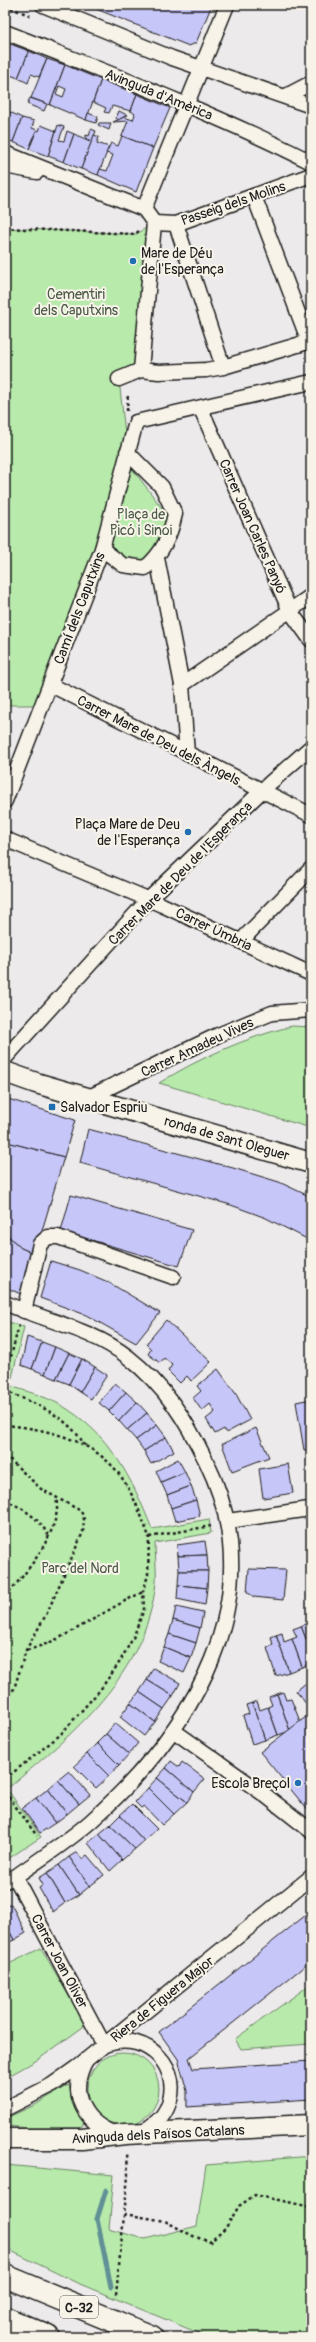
<svg xmlns="http://www.w3.org/2000/svg" width="316" height="2342" viewBox="0 0 316 2342" font-family="Pangolin,sans-serif">
	<rect width="100%" height="100%" fill="#edeaeb"/>
	<filter id="ink" filterUnits="userSpaceOnUse"><feTurbulence type="fractalNoise" baseFrequency=".025" numOctaves="2"/><feDisplacementMap in="SourceGraphic" scale="8" xChannelSelector="R" yChannelSelector="G"/><feConvolveMatrix kernelMatrix="1 2 1 2 8 2 1 2 1" color-interpolation-filters="sRGB"/></filter>
	<g filter="url(#ink)">
		<g fill="#b7eaab" stroke="#6a8364">
			<polygon points="154,223 141,370 119,379 127,452 113,508 42,705 5,705 5,228 136,234"/>
			<polygon points="131,467 168,516 166,528 146,560 129,560 109,544"/>
			<path d="M292 1026 311 1027V1128L159 1083C201 1057 245 1038 292 1026Z"/>
			<path d="M5 1321 24 1327 10 1386C26 1391 44 1396 59 1404 109 1432 132 1478 152 1529L209 1519 211 1533 155 1543C155 1556 157 1570 156 1583 145 1676 74 1733 7 1789L41 1837 5 1861Z"/>
			<polygon points="41,1948 84,2022 83,2027 39,2059 5,2078 5,1966"/>
			<polygon points="311,1984 311,2044 241,2049 235,2039"/>
			<circle cx="123" cy="2089" r="36"/>
			<path d="M68 2085C72 2089 79 2114 84 2122L82 2126 78 2128H28L7 2126 6 2118 35 2105Z"/>
			<polygon points="311,2156 311,2337 208,2337 75,2282 5,2248 5,2165 114,2175 109,2229 145,2239 197,2226 206,2165"/>
		</g>
		<g fill="none" stroke-linecap="round" stroke-linejoin="round">
			<polyline stroke="#609095" stroke-width="5" points="106,2190 97,2219 111,2287"/>
		</g>
		<g fill="#c7c6f9" stroke="#1c1c1c" fill-rule="evenodd">
			<polygon points="86,5 205,5 211,7 196,43 189,46"/>
			<polygon points="5,42 29,51 18,78 5,73"/>
			<polygon points="29,51 47,59 39,77 31,74 28,83 18,78"/>
			<polygon points="47,59 65,65 50,105 31,98"/>
			<path d="M65 65 101 80 86 120 50 105ZM59 86 66 89 63 97 56 94Z"/>
			<polygon points="5,75 10,77 5,88"/>
			<polygon points="101,80 137,94 131,111 112,106 109,113 104,112 106,108 93,102"/>
			<polygon points="137,94 170,108 153,148 122,136 128,121 113,122 124,117 133,120 135,114 131,111"/>
			<polygon points="30,98 47,104 44,111 27,104"/>
			<polygon points="119,111 127,115 118,120 116,118"/>
			<polygon points="10,112 22,118 13,142 5,139 5,117 8,118"/>
			<polygon points="88,113 98,117 96,123 86,120"/>
			<polygon points="22,118 34,121 32,128 37,130 29,149 13,142"/>
			<polygon points="99,123 111,123 109,130 98,125"/>
			<polygon points="41,125 56,131 48,156 29,149 37,130 39,131"/>
			<polygon points="58,125 64,127 59,140 64,141 67,131 74,134 64,162 48,156"/>
			<polygon points="91,129 96,131 81,169 64,162 74,134 90,141 86,137 86,135 89,136"/>
			<polygon points="94,135 99,137 97,143 109,147 98,175 81,169"/>
			<polygon points="122,136 153,148 136,192 98,175 100,169 107,171 113,155 106,153 111,143 118,146"/>
			<polygon points="5,1098 75,1120 64,1157 7,1142 5,1144"/>
			<polygon points="88,1129 233,1168 279,1182 311,1197 311,1241 266,1218 231,1205 80,1163"/>
			<polygon points="7,1142 64,1157 35,1254 21,1248 5,1233 5,1144"/>
			<polygon points="71,1195 192,1230 179,1266 61,1231"/>
			<polygon points="5,1233 21,1248 35,1254 23,1295 5,1287"/>
			<polygon points="51,1261 80,1270 108,1282 160,1313 136,1343 86,1315 40,1298"/>
			<polygon points="166,1320 211,1362 191,1381 187,1376 180,1383 168,1371 172,1365 164,1358 160,1363 148,1354 151,1349 146,1344"/>
			<polygon points="27,1337 42,1342 32,1369 21,1365"/>
			<polygon points="42,1342 55,1347 45,1374 32,1369"/>
			<polygon points="55,1347 69,1353 56,1379 45,1374"/>
			<polygon points="69,1353 82,1359 69,1384 56,1379"/>
			<polygon points="82,1359 95,1367 80,1392 69,1384"/>
			<polygon points="95,1367 107,1375 91,1399 80,1392"/>
			<polygon points="218,1369 236,1394 250,1420 226,1433 224,1429 215,1434 206,1419 215,1412 210,1404 202,1411 193,1398 201,1391 197,1386"/>
			<polygon points="115,1383 126,1392 109,1411 99,1403"/>
			<polygon points="126,1392 137,1402 119,1421 109,1411"/>
			<polygon points="311,1399 311,1449 304,1450 296,1402"/>
			<polygon points="137,1402 147,1413 127,1430 119,1421"/>
			<polygon points="147,1413 157,1425 136,1440 127,1430"/>
			<polygon points="157,1425 166,1437 144,1451 136,1440"/>
			<polygon points="256,1428 269,1457 232,1471 222,1444"/>
			<polygon points="166,1437 174,1451 151,1464 144,1451"/>
			<polygon points="178,1459 185,1472 161,1482 156,1471"/>
			<polygon points="288,1464 293,1493 263,1498 259,1469"/>
			<polygon points="185,1472 191,1486 167,1495 161,1482"/>
			<polygon points="191,1486 196,1500 171,1508 167,1495"/>
			<polygon points="196,1500 200,1516 175,1521 171,1508"/>
			<polygon points="205,1541 207,1555 178,1556 177,1545"/>
			<polygon points="207,1555 208,1571 179,1571 178,1556"/>
			<polygon points="249,1569 286,1570 283,1600 254,1597 247,1592"/>
			<polygon points="179,1571 208,1571 207,1588 178,1585"/>
			<polygon points="178,1585 207,1588 205,1605 177,1599"/>
			<polygon points="176,1607 203,1613 200,1628 173,1620"/>
			<polygon points="173,1620 200,1628 196,1643 169,1634"/>
			<polygon points="307,1623 311,1632 311,1652 301,1626"/>
			<polygon points="301,1626 311,1652 311,1664 302,1667 292,1639 297,1637 293,1629"/>
			<polygon points="282,1633 284,1642 292,1639 302,1667 289,1672 276,1635"/>
			<polygon points="169,1634 196,1643 191,1658 164,1647"/>
			<polygon points="276,1635 289,1672 276,1676 267,1648 273,1645 271,1637"/>
			<polygon points="164,1647 191,1658 184,1673 158,1661"/>
			<polygon points="153,1668 180,1683 173,1696 147,1680"/>
			<polygon points="311,1679 311,1710 296,1691"/>
			<polygon points="147,1680 173,1696 164,1709 139,1692"/>
			<polygon points="139,1692 164,1709 155,1722 130,1703"/>
			<polygon points="283,1692 286,1700 291,1699 302,1726 290,1731 277,1694"/>
			<polygon points="277,1694 290,1731 278,1735 268,1707 272,1705 269,1697"/>
			<polygon points="257,1701 260,1710 268,1707 278,1735 265,1740 252,1703"/>
			<polygon points="130,1703 155,1722 144,1736 120,1717"/>
			<polygon points="252,1703 265,1740 252,1744 243,1716 249,1714 246,1705"/>
			<polygon points="311,1713 311,1814 260,1752"/>
			<polygon points="115,1723 138,1743 129,1754 106,1734"/>
			<polygon points="106,1734 129,1754 119,1765 97,1743"/>
			<polygon points="97,1743 119,1765 109,1776 87,1754"/>
			<polygon points="87,1754 109,1776 96,1788 74,1766"/>
			<polygon points="171,1761 179,1767 182,1762 205,1779 194,1792 166,1768"/>
			<polygon points="166,1768 194,1792 187,1802 157,1778"/>
			<polygon points="69,1771 90,1795 79,1804 58,1780"/>
			<polygon points="157,1778 187,1802 174,1814 148,1788"/>
			<polygon points="58,1780 79,1804 67,1814 48,1789"/>
			<polygon points="148,1788 174,1814 162,1825 144,1806 141,1808 135,1802"/>
			<polygon points="48,1789 67,1814 55,1823 36,1798"/>
			<polygon points="36,1798 55,1823 40,1833 22,1808"/>
			<polygon points="132,1804 157,1829 144,1841 120,1815"/>
			<polygon points="120,1815 144,1841 135,1849 110,1825"/>
			<polygon points="110,1825 135,1849 122,1860 99,1834"/>
			<polygon points="99,1834 122,1860 110,1871 88,1843"/>
			<polygon points="77,1852 82,1859 87,1855 104,1875 90,1886 69,1857"/>
			<polygon points="69,1857 90,1886 79,1895 59,1865"/>
			<polygon points="59,1865 79,1895 65,1903 47,1873"/>
			<polygon points="47,1873 65,1903 53,1912 39,1888 43,1885 39,1878"/>
			<polygon points="5,1904 6,1906 11,1904 26,1933 14,1940 5,1923"/>
			<polygon points="311,1911 311,1961 189,2058 193,2069 311,2061 311,2099 187,2107 187,2091 178,2059 159,2032"/>
			<polygon points="5,1923 14,1940 5,1944"/>
		</g>
		<g fill="none" stroke-linecap="round" stroke-linejoin="round">
			<defs>
				<g id="street">
					<polyline points="43,5 172,58 311,106"/>
					<path d="M5 32C108 73 212 112 311 162"/>
					<polyline points="286,96 311,83"/>
					<polyline points="5,153 144,209 154,223"/>
					<polyline points="5,166 37,172"/>
					<polyline points="254,196 309,342"/>
					<polyline points="144,209 227,5"/>
					<polyline points="154,223 176,224 311,175"/>
					<polyline points="176,224 223,367"/>
					<polyline points="141,370 154,223"/>
					<polyline points="119,379 141,370 159,372 206,370 223,367 311,341"/>
					<polyline points="201,409 290,611 311,640"/>
					<path d="M102 549 123 565 145 568C163 553 170 536 175 514L162 487 127 452"/>
					<polyline points="157,558 182,685 187,754"/>
					<polyline points="51,685 311,815"/>
					<polyline points="182,685 311,596"/>
					<polyline points="5,801 102,549 136,422 311,382"/>
					<polyline points="5,839 162,905 311,974"/>
					<polyline points="241,941 311,869"/>
					<polyline points="5,1058 149,899 270,783 311,747"/>
					<polyline points="87,1098 218,1035 272,1013 311,1010"/>
					<path d="M5 1303C46 1321 92 1329 128 1357 165 1386 186 1420 206 1461 274 1599 193 1730 90 1822 67 1842 40 1859 15 1877L5 1881"/>
					<polyline points="24,1311 40,1244 48,1237 58,1237 173,1277"/>
					<polyline points="228,1521 309,1509"/>
					<polyline points="174,1731 265,1795 311,1831"/>
					<polyline points="15,1877 104,2045"/>
					<path d="M108 2044C147 2031 185 2069 167 2108 162 2120 151 2127 140 2133"/>
					<path d="M86 2060C67 2094 84 2123 118 2135"/>
					<polyline points="5,2109 52,2085 76,2068 311,1877"/>
				</g>
				<g id="secondary">
					<polyline points="5,1072 36,1083 311,1163"/>
					<polyline points="5,2139 82,2139 125,2134 311,2125"/>
				</g>
				<g id="highway">
					<polyline points="5,2276 152,2337"/>
					<polyline points="5,2318 49,2337"/>
				</g>
			</defs>
			<use href="#street" stroke="#1c1c1c" stroke-width="17"/>
			<use href="#secondary" stroke="#1c1c1c" stroke-width="23"/>
			<use href="#highway" stroke="#1c1c1c" stroke-width="25"/>
			<g stroke="#1c1c1c" stroke-width="2.5" stroke-dasharray="3 3" stroke-linecap="butt">
				<polyline points="5,6 32,16"/>
				<polyline points="5,228 135,234 139,231"/>
				<polyline points="127,411 128,393"/>
				<polyline points="5,1380 19,1325"/>
				<path d="M5 1391C37 1404 68 1416 86 1447"/>
				<path d="M5 1425C48 1429 96 1440 122 1478 134 1496 142 1517 149 1537L211 1526"/>
				<polyline points="5,1455 41,1489 81,1511 84,1519 83,1532 47,1613 26,1650 14,1689 5,1697"/>
				<path d="M5 1500C23 1508 39 1518 48 1535"/>
				<path d="M5 1596C25 1576 64 1527 56 1498"/>
				<path d="M27 1650C65 1641 105 1609 143 1592"/>
				<polyline points="5,1779 60,1735 100,1690 119,1663 133,1638 144,1609 143,1592 148,1575 149,1537"/>
				<polyline points="5,1792 37,1836"/>
				<polyline points="124,2214 165,2221 193,2236 210,2242 225,2229 239,2206 255,2195 311,2207"/>
				<polyline points="116,2295 128,2176 127,2152"/>
			</g>
			<use href="#street" stroke="#f7f3e8" stroke-width="14"/>
			<use href="#secondary" stroke="#f7f3e8" stroke-width="20"/>
			<use href="#highway" stroke="#f7f3e8" stroke-width="22"/>
		</g>
	</g>
	<g fill="#1f6fb2" stroke="#f7f3e8" stroke-width="1.5">
		<circle cx="133" cy="261" r="4"/>
		<circle cx="188" cy="832" r="4"/>
		<rect x="48" y="1103" width="8" height="8" rx="2"/>
		<circle cx="298" cy="1783" r="4"/>
	</g>
	<g text-anchor="middle" stroke-width="4" stroke-linejoin="round" paint-order="stroke">
		<rect fill="#f7f3e8" stroke="#5e5c59" stroke-width="1" x="60" y="2296" width="38" height="22" rx="3"/>
		<g font-size="13" font-weight="bold" fill="#1c1c1c">
			<text x="79" y="2312">C-32</text>
		</g>
		<g font-size="14" fill="#1c1c1c" stroke="#f7f3e8">
			<text transform="translate(159 94) rotate(22)" y="5">Avinguda d'Amèrica</text>
			<text transform="translate(233 203) rotate(-19)" y="5">Passeig dels Molins</text>
			<text transform="translate(253 526) rotate(66)" y="5">Carrer Joan Carles Panyó</text>
			<text transform="translate(79 608) rotate(-69)" y="5">Camí dels Caputxins</text>
			<text transform="translate(159 740) rotate(27)" y="5">Carrer Mare de Deu dels Àngels</text>
			<text transform="translate(180 873) rotate(-45)" y="5">Carrer Mare de Deu de l'Esperança</text>
			<text transform="translate(214 929) rotate(25)" y="5">Carrer Umbria</text>
			<text transform="translate(197 1047) rotate(-25)" y="5">Carrer Amadeu Vives</text>
			<text transform="translate(227 1138) rotate(16)" y="5">ronda de Sant Oleguer</text>
			<text transform="translate(60 1961) rotate(62)" y="5">Carrer Joan Oliver</text>
			<text transform="translate(162 1999) rotate(-39)" y="5">Riera de Figuera Major</text>
			<text transform="translate(158 2134) rotate(-3)" y="5">Avinguda dels Països Catalans</text>
		</g>
		<g font-size="14" fill="#1c1c1c" stroke="#f7f3e8" text-anchor="start">
			<text x="141" y="258">Mare de Déu<tspan x="141" dy="16">de l'Esperança</tspan></text>
			<text x="180" y="829" text-anchor="end">Plaça Mare de Deu<tspan x="180" dy="16">de l'Esperança</tspan></text>
			<text x="60" y="1112">Salvador Espriu</text>
			<text x="290" y="1788" text-anchor="end">Escola Breçol</text>
		</g>
		<g font-size="14" fill="#4a5a47" stroke="#f7f3e8">
			<text x="76" y="299">Cementiri<tspan x="76" dy="16">dels Caputxins</tspan></text>
			<text x="141" y="519">Plaça de<tspan x="141" dy="16">Picó i Sinoi</tspan></text>
			<text x="80" y="1573">Parc del Nord</text>
		</g>
	</g>
	<rect width="316" height="2342" fill="none" stroke="#f7f3e8" stroke-width="20"/>
	<rect x="10" y="10" width="296" height="2322" fill="none" stroke="#1c1c1c" stroke-width="1.5" filter="url(#ink)"/>
</svg>
